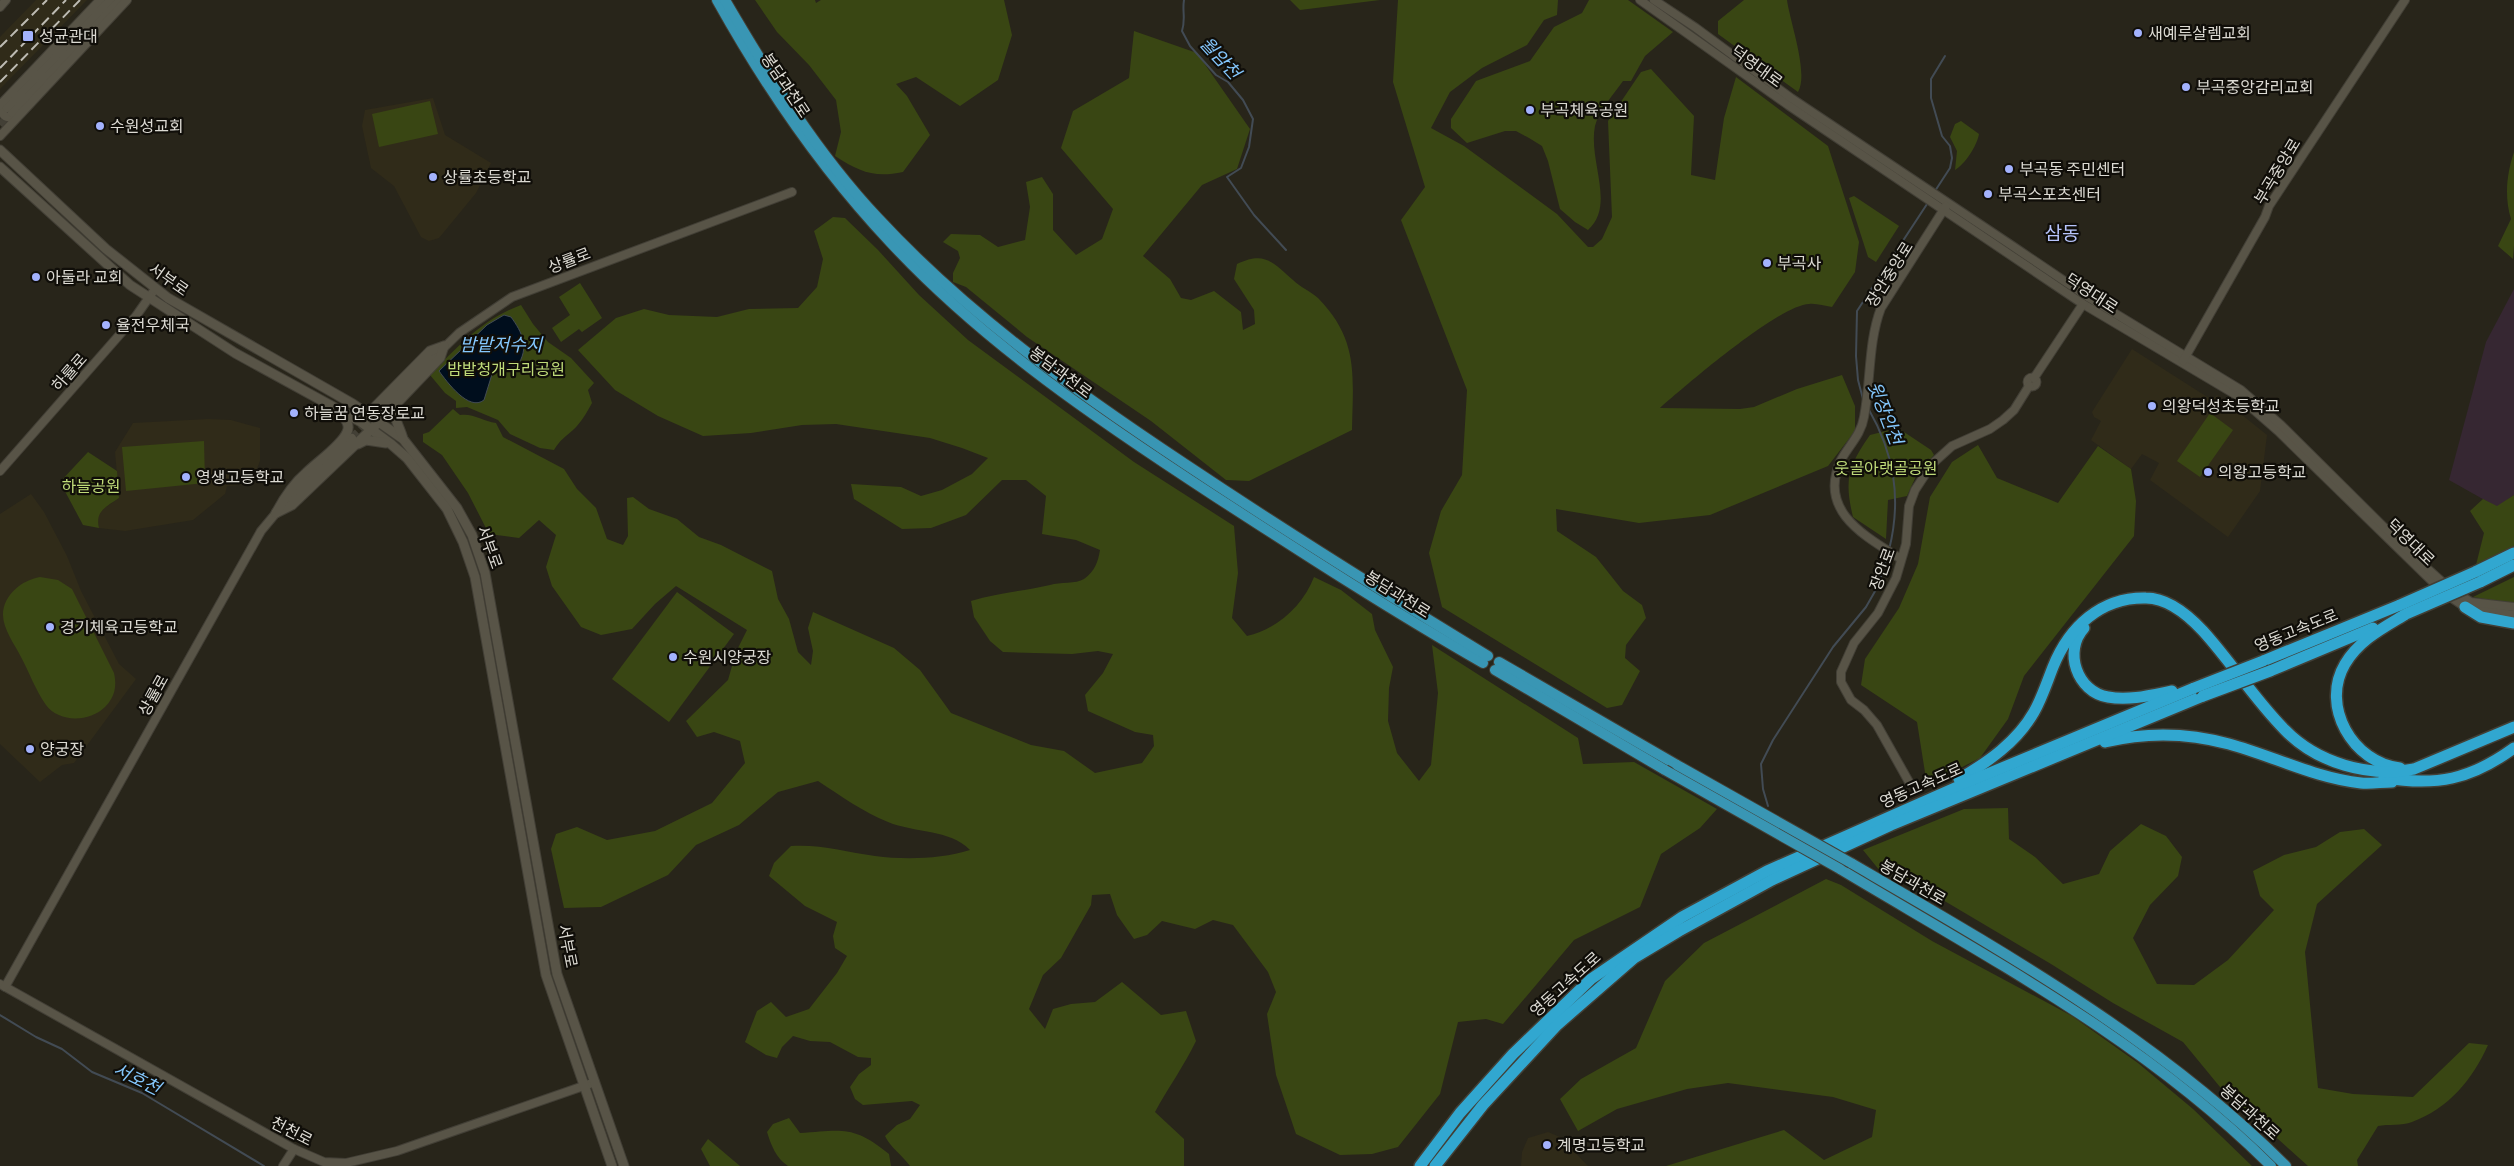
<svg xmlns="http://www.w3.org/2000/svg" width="2514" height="1166" viewBox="0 0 2514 1166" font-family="Barlow,'Noto Sans KR',sans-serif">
	<rect width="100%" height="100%" fill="#28251a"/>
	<g fill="#302b19">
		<polygon points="36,0 87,0 0,89 0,37"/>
		<polygon points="433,98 445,135 491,163 476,193 439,238 429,241 421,237 394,186 371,168 362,126 365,110"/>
		<polygon points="2132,349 2212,400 2217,395 2267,435 2260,491 2228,537 2150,480 2159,463 2142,454 2131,469 2091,440 2101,421 2094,417 2092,412"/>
		<polygon points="208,419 231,420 260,428 260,461 251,484 227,486 225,494 193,520 125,531 99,528 97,516 100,511 119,498 115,452 133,423"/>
		<polygon points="31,494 44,512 67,556 81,591 119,664 136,679 74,763 62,765 40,782 0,744 0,514"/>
		<polygon points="1548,1132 1560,1137 1588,1166 1521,1166 1522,1152 1528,1138"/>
	</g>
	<polygon fill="#362732" points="2514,289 2514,495 2497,507 2449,480 2486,342"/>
	<g fill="#394613">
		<path d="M755 0H815L816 3 821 0H1004L1012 35 998 80 960 106 916 77 896 84 907 96 930 135 903 172C874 178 860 172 835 156L841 132 836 100 809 65 777 32Z"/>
		<polygon points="1290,0 1380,0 1300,10"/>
		<path d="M1398 0H1558L1557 15 1544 20 1527 45 1482 68 1450 92 1431 128 1464 146 1557 214 1588 247H1593L1602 239 1612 217 1608 121 1641 72 1651 69 1694 116 1691 175 1715 180 1724 118 1736 77 1828 146 1859 242 1855 272 1832 307C1824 306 1816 303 1809 304 1779 305 1685 386 1660 408L1740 409 1754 407 1797 389 1842 375 1855 406V431L1828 466 1710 515 1639 523 1556 509 1557 531 1596 557 1623 591 1642 605 1646 618 1626 645 1625 658 1640 671 1622 705 1607 708 1442 607 1429 553 1441 511 1462 475 1467 390 1401 220 1425 187 1393 82Z"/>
		<path d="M1589 0H1628L1673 32 1645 56 1631 81H1623C1614 94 1599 110 1595 126 1588 161 1616 205 1588 230L1575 222 1560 209 1548 161 1542 146 1529 138 1516 131H1505L1467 143 1451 128V119L1476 81 1530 61 1554 27 1582 13Z"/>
		<path d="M1744 0H1787C1790 22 1809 74 1798 92L1718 34V21Z"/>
		<path d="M1134 31 1197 53 1250 129 1237 169 1202 185 1143 256 1170 279 1181 298 1191 300 1214 291 1241 312 1243 330 1255 324 1254 310 1234 279 1237 264C1265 251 1272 262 1293 280 1300 287 1310 291 1318 298 1359 340 1353 375 1352 430L1249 481 1226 480 1151 421 1027 337 966 287 953 282V273L960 258 958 251 943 242 951 234 980 235 998 247 1025 240 1030 207 1026 182 1042 177 1053 194V230L1076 255 1102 239 1113 209 1061 148 1073 111 1129 78Z"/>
		<polygon points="430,101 438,134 379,147 372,114"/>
		<path d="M1961 121 1979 134C1977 146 1965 164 1955 170L1957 151 1950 137 1955 124Z"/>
		<path d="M2514 152V246L2513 259 2498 246 2511 219C2504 196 2507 173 2514 152Z"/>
		<polygon points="1854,196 1899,226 1876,262 1868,257 1849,198"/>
		<path d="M833 217 845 218 878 250 919 295 968 340 1134 462 1234 526 1238 573 1232 618 1247 636C1277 629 1303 606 1314 577L1341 590 1372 614 1375 630 1393 667 1389 688 1388 721 1397 753 1419 781 1431 765 1438 693 1432 645 1578 738 1583 764 1634 762 1717 809 1700 828 1661 854 1640 907 1574 940 1503 1024 1486 1019 1458 1022 1440 1094 1398 1147 1372 1154 1340 1155 1296 1134 1276 1075 1267 1014 1276 992 1268 972 1233 925 1213 920 1195 929 1162 921 1147 935 1134 939 1117 915 1110 894 1092 895 1091 905 1061 958 1043 975 1029 1009 1045 1029 1053 1009 1071 1004 1095 1002 1122 982 1161 1015 1186 1011 1196 1041C1184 1066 1168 1088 1155 1112L1184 1139V1166H910C902 1155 890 1147 885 1136L897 1125 910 1119 920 1105 912 1101 863 1105 855 1099 850 1087 859 1074 871 1065V1058L858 1057 830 1042 810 1041 793 1036 782 1047 777 1058 766 1055 745 1042 757 1011 771 1002 786 1017 809 1009 837 973 847 956 835 948 833 936 837 922 805 906 769 876 774 863 791 846C820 844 846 852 875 856 905 860 941 859 970 850 950 829 914 833 888 822 863 812 841 796 818 781L778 792 739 825 696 845 668 875 601 907 564 908 551 849 556 834 577 827 607 840 655 831 712 803 745 763 740 741 714 732 697 737 686 721 728 680 736 652 747 630 676 586 655 604 632 629 601 635 581 627 552 586 546 567 556 535 539 520 519 538 489 534 468 493 442 455 423 442V434L429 432 453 409 460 415C473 413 483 421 496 423L503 437 564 469 577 489 596 508 607 539 623 545 628 536 627 498 633 497 649 509 677 519 699 537 721 545 772 571 778 599 789 619 798 652 811 665 813 651 808 628 813 612 894 648 920 670 951 713 1031 745 1064 751 1095 773 1142 763 1154 746 1153 735 1135 732 1088 711 1085 695 1103 673 1113 654 1098 651 1072 654 1003 652 990 641 974 617 971 601C997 593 1024 591 1050 585 1060 582 1076 584 1084 579 1095 571 1098 562 1100 550L1076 540 1042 534 1046 496 1026 480H1002L966 515 931 528 902 529 854 499 851 484 901 487 921 496 942 490 972 474 988 458 962 448 930 438 836 424 802 425 751 433 703 436 658 416 615 390 578 350 616 318 644 309 669 315 717 317 749 309 798 308 817 287 823 259 814 231Z"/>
		<polygon points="580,283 602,318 582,332 579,329 561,342 552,328 570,315 559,297"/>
		<path d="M521 305 533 324 548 342 571 358 594 383 588 390 592 403C587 412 581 423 573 430 565 437 560 440 554 450L540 448 510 434 498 420 467 407 456 408V401L445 393 430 375C458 346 483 319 521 305Z"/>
		<polygon points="2210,413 2233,430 2200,477 2177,461"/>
		<path d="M1898 428 1931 450 1934 455 1917 474 1907 496 1888 500 1886 539 1853 517C1844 480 1848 466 1870 435Z"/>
		<polygon points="204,441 205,483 126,491 122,447"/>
		<polygon points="1978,445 1997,478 2058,503 2098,446 2131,469 2136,501 2134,536 2024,676 2008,719 1980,758 1927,785 1917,722 1861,685 1865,659 1899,608 1918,564 1930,497 1952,462"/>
		<path d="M88 452 117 471 119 498C106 507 95 511 99 528L83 525 60 482Z"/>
		<polygon points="2514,495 2514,546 2476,565 2484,533 2470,511 2483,499 2497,506"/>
		<path d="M40 577 58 580 72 589 114 673C117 686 115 697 105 707 90 722 59 723 46 705 36 691 29 672 21 657 15 645 3 629 3 615 3 595 22 580 40 577Z"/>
		<polygon points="2514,577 2514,604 2473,597"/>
		<polygon points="677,592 734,634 669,722 612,679"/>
		<path d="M2008 808 2009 839 2035 857 2063 884 2099 874 2110 851 2141 824 2166 836 2182 857 2178 876 2150 905 2133 938 2157 984 2194 985 2228 960 2274 910 2260 896 2253 871 2284 855 2316 847 2340 832 2364 829 2382 845 2317 904 2305 952 2318 1088 2353 1094 2413 1097 2469 1043 2488 1045C2473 1079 2448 1109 2412 1122 2402 1126 2388 1124 2378 1126L2357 1160 2358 1166H2308L2220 1087 2183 1042 2113 1003 2051 964 1899 874 1880 871 1863 850 1964 809Z"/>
		<polygon points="1826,879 1841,885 1932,941 2072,1016 2138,1063 2193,1109 2252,1166 1666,1166 1784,1130 1824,1160 1872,1137 1876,1110 1833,1097 1728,1083 1687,1089 1617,1109 1578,1131 1560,1099 1581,1079 1636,1048 1665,981 1704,943"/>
		<path d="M789 1118 800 1133C842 1130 854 1125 889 1154L891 1166H788C776 1158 771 1145 767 1132L773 1124Z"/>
		<polygon points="708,1139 740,1166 710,1166 701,1149"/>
	</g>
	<path fill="#000e1d" stroke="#424b54" d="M504 315 511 317C522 332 530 348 517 366L493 371 484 400C469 412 447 382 439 371L487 325Z"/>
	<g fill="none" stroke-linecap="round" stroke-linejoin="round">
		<g stroke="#424b54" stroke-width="2">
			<path d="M1184 0C1182 12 1186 18 1182 31L1190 46 1216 75 1228 82 1243 100 1253 119 1249 147 1241 168 1227 177 1254 215 1286 250"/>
			<polyline points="1935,191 1950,168 1952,158 1950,146 1942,136 1931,98 1931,79 1945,56"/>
			<polyline points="1863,399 1858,380 1856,356 1857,311 1929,201"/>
			<path d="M1868 408C1894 453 1902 498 1889 550"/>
			<polyline points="1768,806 1763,789 1761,764 1773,740 1833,647 1866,607 1878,586 1888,554"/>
			<polyline points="0,1015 36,1037 62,1049 92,1072 142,1093 264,1166"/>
		</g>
		<g stroke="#434036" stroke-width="8" stroke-dasharray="8 4" stroke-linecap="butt">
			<polyline points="0,125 11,114"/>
			<polyline points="352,438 386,404"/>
		</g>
		<defs>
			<g id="tertiary">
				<polyline points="1640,0 1788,105 2083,304 2238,396 2278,431 2443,592 2465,607 2514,615"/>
				<polyline points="1654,0 1696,28 1791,98 2014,247 2088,297 2241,390 2281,425 2412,555 2449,588 2471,602 2514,607"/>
				<polyline points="0,7 6,0"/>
				<path d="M2 103C0 115 5 119 16 117"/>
				<polyline points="0,105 100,0"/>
				<polyline points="7,108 110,0"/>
				<polyline points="12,113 120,0"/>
				<polyline points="0,136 127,0"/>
				<polyline points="2183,361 2265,217 2269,206 2405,0"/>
				<circle cx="2032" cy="382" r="4.5"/>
				<polyline points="2034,378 2083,304"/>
				<polyline points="386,404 459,333 512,297 792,192"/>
				<polyline points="0,471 136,316 155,289"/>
				<path d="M1901 559C1865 536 1817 511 1841 460 1849 445 1861 435 1864 417 1871 381 1868 342 1881 308L1946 206"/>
				<polyline points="1909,782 1877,725 1864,710 1851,700 1841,682 1841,672 1854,643 1878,613 1896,578 1906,544 1909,506 1915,490 1932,464 1952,446 1990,429 2003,420 2014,410 2029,386"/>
				<polyline points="0,984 294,1149 324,1162 346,1163 397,1151 595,1082"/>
				<polyline points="5,987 261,531 276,513 352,438"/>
				<polyline points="283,1166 294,1149"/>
			</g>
			<g id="secondary">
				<polyline points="0,150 106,249 168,298 353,404 403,439 457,508 472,535 485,573 557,974 624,1166"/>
				<polyline points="0,167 130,285 235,353 361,422 391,444 407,458 447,509 463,542 475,577 546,975 612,1166"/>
				<path d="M397 404C391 417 400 426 403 439"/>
				<polyline points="364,418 430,351 444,346"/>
				<polyline points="358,444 366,440 386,443"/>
				<polyline points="276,513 292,505 379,422 440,358 444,346"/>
				<path d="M276 513C284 498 293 484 306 473 317 462 342 445 347 432 351 424 344 418 339 412"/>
			</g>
			<g id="trunk">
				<path d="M717 0C766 88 822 170 891 243 985 344 1101 422 1216 497 1304 554 1392 611 1483 663"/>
				<path d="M725 0C770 77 817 153 878 218 968 315 1075 391 1185 464 1284 530 1386 594 1488 656"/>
				<polyline points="1499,662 1677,765"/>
				<polyline points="1495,670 1665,770"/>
				<path d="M1851 863C2004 952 2160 1040 2286 1166"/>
				<path d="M1840 869C1992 960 2144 1040 2271 1166"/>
			</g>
			<g id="motorway">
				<polyline points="2475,572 2514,553"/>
				<polyline points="2480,582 2514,565"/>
				<polyline points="2465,607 2481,617 2514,623"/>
				<path d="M2084 628C2063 651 2077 692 2108 697 2129 701 2152 695 2172 691"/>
				<polyline points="2263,661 2400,605"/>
				<polyline points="2270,671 2373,628"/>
				<path d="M2105 742C2146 732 2189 733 2229 744 2273 756 2315 778 2361 783 2371 784 2382 782 2392 782"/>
				<path d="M2400 768C2353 763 2320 706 2345 664 2359 640 2383 628 2406 614"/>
				<path d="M2384 778C2437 786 2470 780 2514 748"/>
				<path d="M1959 779C1988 762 2017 742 2034 712 2042 698 2047 682 2053 667 2069 627 2101 597 2146 598 2168 598 2189 616 2203 631 2232 663 2255 700 2285 730 2317 763 2369 778 2414 769L2514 727"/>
				<polyline points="1420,1166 1460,1113 1513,1054 1591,979 1682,917 1767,871 1973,780 2194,688"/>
				<polyline points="1435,1166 1483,1105 1557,1025 1634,958 1679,931 1772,880 1891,825 2203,696"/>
			</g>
		</defs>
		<use href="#tertiary" stroke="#423f36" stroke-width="10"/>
		<use href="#secondary" stroke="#423f36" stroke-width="11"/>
		<use href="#trunk" stroke="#423f36" stroke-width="12"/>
		<use href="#motorway" stroke="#423f36" stroke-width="14"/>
		<use href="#tertiary" stroke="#585447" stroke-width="8"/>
		<use href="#secondary" stroke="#585447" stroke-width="9"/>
		<use href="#trunk" stroke="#3996b4" stroke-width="10"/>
		<use href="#motorway" stroke="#31a7d0" stroke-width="11"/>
		<g stroke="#bdbbb3" stroke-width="2" stroke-dasharray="10 5" stroke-linecap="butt">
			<polyline points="0,47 47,0"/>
			<polyline points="0,68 66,0"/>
			<polyline points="0,82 80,0"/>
		</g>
		<defs>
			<g id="trunk-bridge">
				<polyline points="1677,765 1851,863"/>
				<polyline points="1665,770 1840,869"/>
			</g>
			<g id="motorway-bridge">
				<polyline points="2400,605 2475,572"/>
				<polyline points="2406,614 2480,582"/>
				<polyline points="2194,688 2263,661"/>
				<polyline points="2203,696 2270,671"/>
			</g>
		</defs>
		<use href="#trunk-bridge" stroke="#423f36" stroke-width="12" stroke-linecap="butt"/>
		<use href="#motorway-bridge" stroke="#423f36" stroke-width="14" stroke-linecap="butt"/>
		<use href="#trunk-bridge" stroke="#3996b4" stroke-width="10"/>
		<use href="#motorway-bridge" stroke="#31a7d0" stroke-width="11"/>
	</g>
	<g fill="#a3b2fd" stroke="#100e09" stroke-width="2">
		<circle cx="2138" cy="33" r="5"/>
		<rect x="22" y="30" width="12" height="12" rx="2.5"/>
		<circle cx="2186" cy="87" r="5"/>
		<circle cx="1530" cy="110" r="5"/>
		<circle cx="100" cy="126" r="5"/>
		<circle cx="2009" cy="169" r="5"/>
		<circle cx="433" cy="177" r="5"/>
		<circle cx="1988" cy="194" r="5"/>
		<circle cx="1767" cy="263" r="5"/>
		<circle cx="36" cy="277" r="5"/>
		<circle cx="106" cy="325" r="5"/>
		<circle cx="2152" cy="406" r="5"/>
		<circle cx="294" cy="413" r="5"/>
		<circle cx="2208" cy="472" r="5"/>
		<circle cx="186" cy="477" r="5"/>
		<circle cx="50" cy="627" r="5"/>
		<circle cx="673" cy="657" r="5"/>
		<circle cx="30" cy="749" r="5"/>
		<circle cx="1547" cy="1145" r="5"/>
	</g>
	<g text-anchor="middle" stroke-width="4.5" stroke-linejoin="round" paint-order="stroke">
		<g font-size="16" fill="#dcdad3" stroke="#100e09" text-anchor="start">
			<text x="2148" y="39">새예루살렘교회</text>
			<text x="39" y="42">성균관대</text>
			<text x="2196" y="93">부곡중앙감리교회</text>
			<text x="1540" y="116">부곡체육공원</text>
			<text x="110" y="132">수원성교회</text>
			<text x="2019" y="175">부곡동 주민센터</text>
			<text x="443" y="183">상률초등학교</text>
			<text x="1998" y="200">부곡스포츠센터</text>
			<text x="1777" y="269">부곡사</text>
			<text x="46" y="283">아둘라 교회</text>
			<text x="116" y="331">율전우체국</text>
			<text x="2162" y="412">의왕덕성초등학교</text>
			<text x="304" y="419">하늘꿈 연동장로교</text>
			<text x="2218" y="478">의왕고등학교</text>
			<text x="196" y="483">영생고등학교</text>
			<text x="60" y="633">경기체육고등학교</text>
			<text x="683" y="663">수원시양궁장</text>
			<text x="40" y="755">양궁장</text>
			<text x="1557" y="1151">계명고등학교</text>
		</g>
		<g font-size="16" fill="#dcdad3" stroke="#100e09">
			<text transform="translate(1757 66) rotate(36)" y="6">덕영대로</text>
			<text transform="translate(786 85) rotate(56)" y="6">봉담과천로</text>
			<text transform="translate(2277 171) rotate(-59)" y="6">부곡중앙로</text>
			<text transform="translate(569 260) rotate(-21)" y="6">상률로</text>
			<text transform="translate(1889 274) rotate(-58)" y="6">장안중앙로</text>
			<text transform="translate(169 279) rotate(35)" y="6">서부로</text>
			<text transform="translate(2092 293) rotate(33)" y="6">덕영대로</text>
			<text transform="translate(69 372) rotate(-49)" y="6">하률로</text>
			<text transform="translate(1061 372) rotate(37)" y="6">봉담과천로</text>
			<text transform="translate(2411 542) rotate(44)" y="6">덕영대로</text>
			<text transform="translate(490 547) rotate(70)" y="6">서부로</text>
			<text transform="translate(1882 569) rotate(-70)" y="6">장안로</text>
			<text transform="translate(1398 594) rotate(32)" y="6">봉담과천로</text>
			<text transform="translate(2296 630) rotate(-22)" y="6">영동고속도로</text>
			<text transform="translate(153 695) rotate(-61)" y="6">상률로</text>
			<text transform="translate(1921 785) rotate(-24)" y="6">영동고속도로</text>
			<text transform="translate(1913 882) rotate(30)" y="6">봉담과천로</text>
			<text transform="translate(568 946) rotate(79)" y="6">서부로</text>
			<text transform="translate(1565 984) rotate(-42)" y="6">영동고속도로</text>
			<text transform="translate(2250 1112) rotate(42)" y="6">봉담과천로</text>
			<text transform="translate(292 1131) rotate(27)" y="6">천천로</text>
		</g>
		<g font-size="16" fill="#bfdb79" stroke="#100e09">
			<text x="506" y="375">밤밭청개구리공원</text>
			<text x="1886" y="474">웃골아랫골공원</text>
			<text x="91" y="492">하늘공원</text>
		</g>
		<g font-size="18" font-style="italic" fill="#84c7fd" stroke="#100e09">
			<text transform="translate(1220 58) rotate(47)" y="6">월암천</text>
			<text x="501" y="351">밤밭저수지</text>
			<text transform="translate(1885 413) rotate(69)" y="6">윗장안천</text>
			<text transform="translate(137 1079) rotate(26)" y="6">서호천</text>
		</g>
		<g font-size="19" fill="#b7c4fc" stroke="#100e09">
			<text x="2062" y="240">삼동</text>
		</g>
	</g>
</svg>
